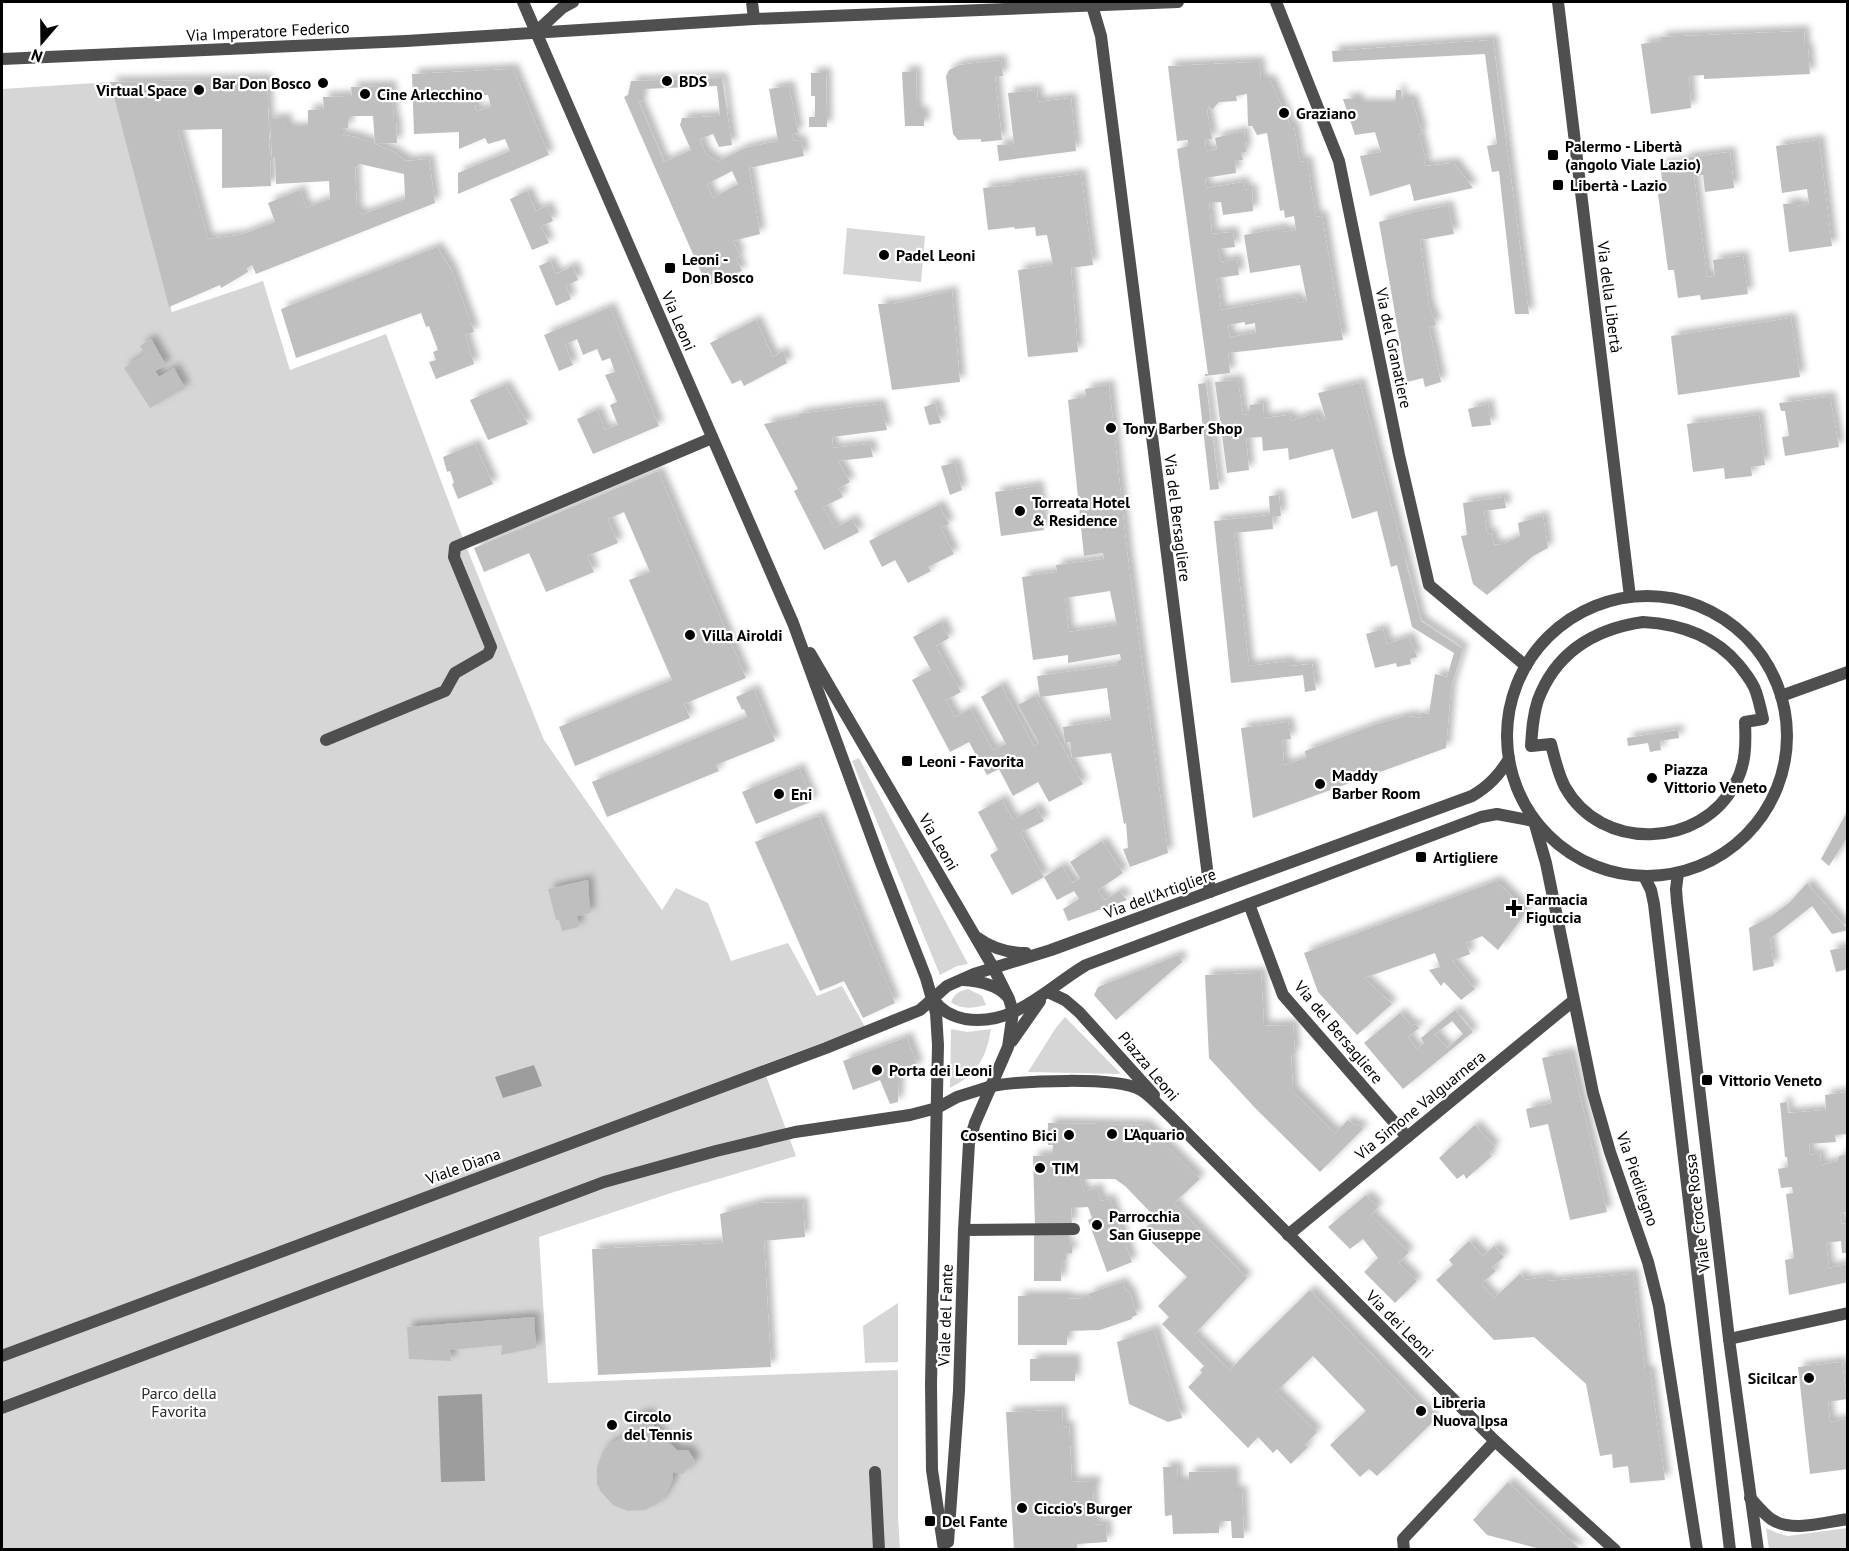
<svg xmlns="http://www.w3.org/2000/svg" width="1849" height="1551" viewBox="0 0 1849 1551" font-family="'PT Sans',sans-serif">
	<defs>
		<filter id="shadow"><feDropShadow dx="5.5" dy="-5.5" stdDeviation="3" flood-color="#0004"/></filter>
	</defs>
	<rect width="100%" height="100%" fill="#fff"/>
	<g fill="#d6d6d6">
		<polygon points="110,82 172,312 263,281 290,370 386,334 456,521 544,740 662,910 676,888 708,903 731,961 788,943 817,996 842,986 865,1027 762,1065 796,1156 674,1192 539,1237 548,1383 898,1370 898,1517 900,1549 2,1550 2,89"/>
		<polygon points="847,228 925,236 921,282 843,274"/>
		<polygon points="859,758 968,964 957,966 940,975 852,761"/>
		<path d="M968 989 982 996 986 1005C974 1008 961 1010 951 1002 954 994 959 991 968 989Z"/>
		<polygon points="1065,1017 1121,1074 1028,1072 1055,1029"/>
		<path d="M951 1029 967 1032 991 1029C986 1059 977 1074 950 1088Z"/>
		<polygon points="898,1303 898,1362 865,1363 863,1326"/>
		<polygon points="1766,1528 1777,1533 1788,1536 1847,1528 1847,1549 1769,1549"/>
	</g>
	<g fill="#9d9d9d">
		<polygon points="534,1065 542,1086 503,1098 495,1077"/>
		<polygon points="482,1394 485,1481 441,1482 438,1396"/>
	</g>
	<g fill="#bfbfbf" fill-rule="evenodd" filter="url(#shadow)">
		<polygon points="1804,31 1805,49 1808,49 1810,74 1704,79 1704,75 1689,76 1691,108 1651,114 1641,44 1661,41 1660,37"/>
		<polygon points="1493,40 1504,126 1529,314 1515,314 1499,171 1492,172 1487,146 1497,144 1485,54 1333,62 1332,51"/>
		<polygon points="1001,60 1003,76 995,77 1002,140 981,142 981,139 958,140 953,134 952,126 946,76 949,70 959,65"/>
		<path d="M1259 62 1261 80H1270L1291 127H1294L1300 162 1307 161 1316 217 1322 216 1343 340 1228 353 1230 373 1205 376V374H1208L1177 149 1188 146V140L1177 141 1168 66ZM1247 94 1248 126H1252L1257 135 1267 133 1280 211 1284 210 1285 218 1294 216 1296 230 1284 232 1283 228 1244 235 1250 273 1300 265 1307 301 1298 303 1297 297 1221 310 1217 278 1239 275 1237 259 1221 262 1218 249 1235 247 1233 232 1212 234 1209 203 1221 202 1223 215 1253 211 1252 189 1245 190 1244 182 1206 188 1205 178 1236 173 1235 161 1243 160 1241 153 1246 152 1244 131 1215 138 1217 149 1206 151 1205 140 1212 139 1207 111 1209 106 1212 110 1219 102 1237 101 1236 96ZM1245 322V325L1255 323 1256 333 1230 337 1228 325Z"/>
		<path d="M513 69 549 155 458 194V173L510 151 505 139 488 144 485 138 459 149V132L414 134 412 74ZM473 95H488L491 107 476 111Z"/>
		<polygon points="916,71 917,112 924,112 924,126 905,126 902,72"/>
		<polygon points="811,73 826,73 827,127 809,127 809,117 815,117 815,96 811,96"/>
		<path d="M722 78 732 145 719 147 713 134 700 139 705 153 717 162 745 148 778 141 769 89 789 86 798 133 792 134 794 141 801 140 804 156 749 168 760 234 733 241 740 256 736 258 742 271 707 286 624 97 628 95 631 81ZM717 86 720 116 682 118 680 125 691 150 664 162 639 102 642 101V89ZM732 171 738 184 713 198 707 184Z"/>
		<path d="M267 79 271 186 222 188V129L178 130 208 239 240 235 275 222 268 203 300 190 306 208 330 199 329 181 276 184 275 157H272L270 119H287V128H308V110L324 109 323 97 352 96 351 87 391 86 394 122H396L397 143 375 144 373 116H348V128H340V134L355 137 375 144 394 152 406 161 429 159 435 203 256 274 252 265 247 268 248 272 221 288 220 285 169 307 110 82ZM360 164 404 174 405 199 363 214 357 211 355 168Z"/>
		<polygon points="1037,90 1038,102 1071,98 1076,151 999,161 997,145 1014,144 1008,93"/>
		<polygon points="1396,90 1401,90 1401,99 1412,99 1422,133 1419,134 1426,161 1424,161 1425,166 1454,163 1473,188 1414,201 1410,184 1370,196 1360,156 1381,152 1375,132 1355,135 1343,99 1358,98 1358,104 1395,104"/>
		<polygon points="1819,140 1832,246 1789,252 1783,204 1797,203 1797,206 1809,204 1807,189 1782,193 1776,146"/>
		<polygon points="1730,152 1734,188 1705,192 1703,175 1694,176 1696,192 1707,277 1715,276 1713,260 1743,256 1748,294 1701,300 1700,295 1678,298 1674,270 1668,270 1658,194 1664,193 1660,165 1684,162 1684,158"/>
		<polygon points="1081,174 1093,265 1071,268 1078,352 1028,357 1018,270 1053,265 1047,235 1036,236 1035,227 1015,229 1014,227 988,230 983,188 1011,185 1010,183"/>
		<polygon points="527,191 536,211 547,206 553,221 541,226 549,243 532,250 510,199"/>
		<polygon points="1448,206 1454,234 1420,240 1429,306 1436,325 1429,327 1441,382 1425,387 1423,378 1407,382 1379,222 1415,212"/>
		<polygon points="437,247 452,271 474,332 465,335 474,364 436,379 429,362 436,360 433,352 438,350 429,326 426,327 421,313 296,358 281,309"/>
		<polygon points="550,261 556,274 573,266 578,280 566,286 571,299 556,306 539,266"/>
		<polygon points="952,291 960,382 892,390 878,304 893,304"/>
		<polygon points="610,307 659,426 593,454 577,419 597,410 605,430 618,425 610,405 617,402 605,375 615,372 610,358 602,361 597,349 583,355 577,339 565,345 573,365 559,371 544,335"/>
		<polygon points="1791,318 1800,377 1678,395 1671,336"/>
		<polygon points="756,320 773,357 783,351 787,363 744,386 741,380 732,384 710,343"/>
		<polygon points="151,339 166,365 155,371 159,377 174,368 185,388 150,408 124,368 145,354 140,346"/>
		<polygon points="1238,380 1243,415 1250,414 1250,405 1263,403 1264,418 1290,415 1291,421 1316,413 1318,421 1326,419 1318,393 1360,383 1421,621 1463,649 1451,687 1446,748 1253,818 1241,728 1288,722 1291,739 1282,740 1284,765 1306,758 1305,751 1377,724 1407,716 1422,718 1422,713 1429,714 1435,674 1447,677 1454,653 1412,627 1397,565 1391,567 1377,511 1352,519 1333,449 1289,460 1288,448 1263,451 1262,437 1246,438 1249,470 1227,473 1215,382"/>
		<polygon points="1206,383 1219,489 1210,490 1198,384"/>
		<polygon points="505,385 528,424 488,440 470,400"/>
		<path d="M1109 385 1127 551 1168 853 1130 867 1123 849 1128 848 1126 823 1124 824 1111 753 1072 758 1070 742 1065 743 1063 727 1111 720 1107 688 1040 697 1037 676 1118 665V661L1121 660 1120 654 1068 663V655L1033 660 1022 577 1057 572 1056 565 1104 559 1103 553 1084 556 1068 400 1086 397 1085 389ZM1110 591 1117 625 1069 632 1065 598Z"/>
		<polygon points="1830,397 1839,447 1785,456 1782,437 1789,436 1785,411 1781,411 1779,403"/>
		<polygon points="935,403 941,423 929,425 924,407"/>
		<polygon points="880,404 887,430 832,437 833,448 870,444 873,457 838,461 850,482 839,488 843,497 823,507 835,528 852,519 859,532 824,550 794,491 798,489 764,424 799,417 798,414"/>
		<polygon points="1488,404 1491,425 1472,427 1468,409"/>
		<polygon points="1759,415 1765,465 1751,467 1752,476 1725,479 1724,468 1693,472 1687,424"/>
		<polygon points="475,444 493,484 458,499 452,484 454,483 450,471 447,472 443,457"/>
		<polygon points="955,463 962,490 950,495 941,466"/>
		<polygon points="658,471 746,678 684,704 690,718 575,766 559,727 672,680 629,580 650,572 624,512 608,519 618,543 587,556 594,572 546,592 529,553 484,572 474,548"/>
		<polygon points="1038,486 1044,530 1001,536 995,492"/>
		<polygon points="1279,495 1281,516 1272,517 1273,529 1234,533 1249,666 1289,661 1290,666 1312,664 1316,690 1305,692 1303,675 1231,683 1214,521 1270,515 1269,496"/>
		<polygon points="1504,497 1506,508 1484,511 1487,534 1492,533 1494,545 1504,544 1520,536 1518,523 1543,516 1548,548 1533,556 1487,595 1473,584 1461,536 1467,535 1463,503"/>
		<polygon points="939,505 949,524 941,528 954,554 928,567 931,571 908,583 895,560 882,567 869,541"/>
		<polygon points="941,622 949,638 936,646 961,692 946,700 955,717 970,709 993,750 1006,744 981,697 1001,685 1034,746 1039,743 1018,705 1035,696 1083,784 1049,802 1038,782 1013,796 999,769 987,775 969,742 950,752 912,680 931,670 913,637"/>
		<polygon points="1383,629 1387,644 1409,637 1417,657 1410,659 1411,664 1397,667 1396,663 1375,668 1366,634"/>
		<polygon points="754,689 775,741 716,765 719,771 607,817 592,782 747,717 744,709 742,710 736,697"/>
		<polygon points="1678,730 1679,738 1660,741 1661,750 1650,752 1648,743 1628,746 1627,738"/>
		<polygon points="799,768 813,801 756,824 742,792"/>
		<polygon points="1002,799 1013,820 1036,807 1044,821 1020,833 1044,877 1012,895 990,855 998,850 978,812"/>
		<polygon points="1848,810 1848,836 1829,866 1821,859"/>
		<polygon points="819,816 895,1003 863,1018 844,981 820,991 755,842"/>
		<polygon points="1102,841 1123,873 1098,890 1105,900 1119,891 1127,900 1068,921 1063,909 1079,899 1074,891 1057,900 1044,877 1062,866 1073,883 1080,878 1070,862"/>
		<polygon points="588,880 590,913 577,916 579,927 562,931 559,920 556,920 548,889"/>
		<polygon points="1496,881 1527,911 1498,950 1482,936 1466,943 1470,954 1452,961 1475,989 1461,1000 1444,982 1441,986 1429,970 1440,967 1435,953 1364,978 1392,1004 1357,1035 1318,992 1304,953"/>
		<polygon points="1807,883 1848,930 1832,934 1812,906 1770,939 1774,966 1753,971 1749,928 1770,917 1789,903"/>
		<polygon points="1848,947 1848,969 1836,972 1830,950"/>
		<polygon points="1179,955 1182,962 1116,1020 1094,995 1098,987"/>
		<polygon points="1261,973 1264,1026 1293,1025 1295,1054 1291,1055 1293,1091 1335,1133 1348,1120 1356,1126 1358,1124 1363,1129 1320,1172 1256,1109 1209,1058 1205,975"/>
		<path d="M1455 1010 1473 1032 1403 1089 1364 1043 1400 1013 1412 1026 1415 1024 1419 1028 1408 1037 1417 1049 1424 1043 1421 1038ZM1452 1021 1463 1034 1447 1048 1435 1034Z"/>
		<polygon points="907,1037 918,1067 899,1074 898,1102 890,1104 880,1080 853,1090 843,1061"/>
		<polygon points="1570,1052 1607,1212 1570,1220 1548,1124 1530,1128 1526,1109 1552,1103 1542,1058"/>
		<polygon points="1848,1092 1848,1134 1835,1135 1836,1142 1809,1144 1810,1155 1820,1153 1821,1165 1839,1161 1839,1156 1848,1154 1848,1212 1840,1213 1842,1224 1848,1223 1848,1253 1842,1253 1841,1241 1826,1243 1829,1268 1848,1264 1848,1282 1789,1295 1785,1260 1794,1258 1786,1194 1793,1193 1792,1187 1781,1188 1778,1169 1788,1167 1787,1157 1785,1157 1780,1103 1787,1102 1788,1113 1826,1110 1825,1095"/>
		<polygon points="1048,1123 1146,1125 1200,1179 1174,1203 1247,1278 1194,1335 1230,1370 1250,1349 1310,1290 1435,1420 1377,1476 1369,1469 1360,1477 1330,1445 1366,1411 1313,1356 1276,1392 1317,1432 1305,1445 1308,1447 1291,1464 1277,1449 1273,1453 1258,1437 1248,1448 1188,1387 1202,1373 1200,1370 1204,1366 1162,1324 1169,1317 1158,1306 1187,1277 1141,1232 1156,1218 1125,1186 1115,1179 1080,1179 1084,1192 1097,1188 1101,1201 1110,1199 1132,1262 1107,1272 1088,1220 1092,1218 1088,1207 1071,1208 1072,1225 1035,1226 1033,1156 1052,1155 1053,1145 1048,1145"/>
		<polygon points="1475,1125 1495,1147 1489,1153 1492,1156 1466,1179 1464,1174 1457,1179 1439,1158"/>
		<polygon points="1366,1195 1378,1207 1371,1215 1409,1252 1399,1263 1417,1281 1395,1303 1364,1272 1378,1258 1363,1239 1350,1249 1328,1227"/>
		<polygon points="803,1202 805,1237 764,1241 771,1367 598,1375 592,1249 723,1243 720,1214 760,1203"/>
		<polygon points="1034,1234 1066,1234 1066,1246 1072,1246 1072,1253 1066,1253 1066,1260 1062,1260 1061,1281 1034,1281"/>
		<polygon points="1469,1241 1483,1256 1494,1246 1504,1257 1492,1267 1496,1271 1481,1284 1494,1298 1520,1274 1525,1280 1548,1277 1549,1281 1633,1274 1645,1371 1650,1371 1665,1480 1630,1483 1628,1466 1613,1468 1612,1454 1600,1456 1586,1384 1534,1337 1494,1340 1436,1280 1453,1265 1449,1260"/>
		<polygon points="1123,1282 1126,1291 1129,1290 1137,1315 1132,1317 1132,1319 1100,1330 1067,1331 1067,1345 1018,1345 1018,1296 1067,1296 1067,1299 1090,1298 1088,1294"/>
		<polygon points="534,1317 536,1348 501,1355 502,1345 450,1350 451,1361 409,1359 407,1327"/>
		<polygon points="1154,1329 1182,1418 1168,1422 1129,1404 1117,1342"/>
		<rect x="1030" y="1359" width="45" height="22"/>
		<polygon points="1842,1362 1847,1399 1828,1402 1830,1422 1848,1419 1848,1469 1810,1474 1798,1367"/>
		<polygon points="1062,1410 1063,1427 1069,1426 1072,1482 1095,1481 1095,1490 1093,1490 1094,1525 1106,1524 1107,1542 1077,1544 1077,1550 1014,1550 1006,1412"/>
		<polygon points="639,1415 651,1415 655,1430 677,1450 688,1450 695,1461 683,1474 673,1472 673,1479 669,1488 660,1502 645,1510 628,1511 613,1505 601,1492 597,1484 597,1467 603,1451 609,1445 623,1437 632,1436 627,1428"/>
		<polygon points="1163,1467 1177,1467 1178,1482 1189,1482 1189,1472 1234,1471 1234,1491 1242,1491 1244,1538 1232,1538 1231,1521 1219,1521 1219,1533 1173,1534 1172,1515 1165,1516"/>
		<polygon points="1508,1482 1581,1550 1544,1550 1487,1535 1473,1520"/>
	</g>
	<g fill="none" stroke-linecap="round" stroke-linejoin="round">
		<g stroke="#4f4f4f" stroke-width="12">
			<polyline points="326,740 445,691 455,673 488,654 491,647 454,557 455,547 712,438"/>
			<polyline points="964,1230 1074,1229"/>
			<polyline points="875,1472 879,1550"/>
		</g>
		<path stroke="#4f4f4f" stroke-width="12" d="M1643 622C1680 624 1714 635 1739 665 1745 673 1753 682 1756 692 1759 701 1761 710 1763 719L1745 722C1746 744 1746 765 1735 784 1701 849 1601 852 1565 787 1558 774 1555 759 1551 744L1531 746C1532 730 1533 715 1538 700 1556 652 1595 629 1643 622Z"/>
		<g stroke="#4f4f4f" stroke-width="12">
			<polyline points="523,2 536,32"/>
			<polyline points="1091,2 1101,36 1210,892"/>
			<polyline points="1276,2 1339,161 1399,455 1429,585 1526,666"/>
			<polyline points="1781,696 1848,672"/>
			<polyline points="1534,821 1546,863 1593,1093 1610,1152 1648,1262 1659,1306 1697,1550"/>
			<polyline points="1249,904 1283,995 1407,1137"/>
			<polyline points="1048,992 1065,1000 1079,1012 1154,1095"/>
			<path d="M992 1086C1022 1081 1116 1076 1141 1090 1151 1096 1160 1107 1169 1115L1495 1441 1615 1550"/>
			<polyline points="1288,1235 1573,1001"/>
			<polyline points="1729,1339 1848,1313"/>
			<path d="M1750 1498C1757 1505 1763 1513 1771 1519 1791 1533 1825 1522 1848 1519"/>
			<polyline points="1404,1550 1403,1539 1495,1441"/>
		</g>
		<g stroke="#4f4f4f" stroke-width="12">
			<polyline points="752,2 754,19"/>
			<polyline points="1558,2 1630,597"/>
			<polyline points="536,32 793,623 881,863 926,978 936,1013 938,1045 931,1384 932,1470 944,1550"/>
			<polyline points="536,32 562,8 573,2"/>
			<polyline points="2,59 406,41 754,19 1178,2"/>
			<circle cx="1647" cy="736" r="140"/>
			<polyline points="810,653 993,967 1009,999 1013,1012 1008,1047 975,1123 969,1143 964,1230 959,1391 948,1542"/>
			<polyline points="1678,873 1676,889 1677,902 1729,1339 1758,1550"/>
			<polyline points="1644,876 1651,890 1654,904 1730,1550"/>
			<path d="M978 938C993 949 1008 953 1026 953"/>
			<path d="M963 980C979 981 996 984 1007 996"/>
			<path d="M934 1000C941 1011 951 1016 965 1019 1014 1027 1047 988 1086 965L1481 817 1497 814 1534 821"/>
			<polyline points="1012,1041 1040,1001"/>
			<path d="M2 1356 826 1048 920 1010 947 986 974 974 1051 950 1472 796C1489 786 1499 775 1509 759"/>
			<polyline points="2,1408 604,1182 716,1151 795,1132 910,1115 937,1108 957,1097 992,1086"/>
		</g>
	</g>
	<g fill="#000" stroke="#fff" stroke-width="2">
		<circle cx="667" cy="81" r="6"/>
		<circle cx="323" cy="83" r="6"/>
		<circle cx="199" cy="90" r="6"/>
		<circle cx="365" cy="94" r="6"/>
		<circle cx="1284" cy="113" r="6"/>
		<rect x="1547" y="149" width="12" height="12" rx="3"/>
		<rect x="1552" y="179" width="12" height="12" rx="3"/>
		<circle cx="884" cy="255" r="6"/>
		<rect x="664" y="262" width="12" height="12" rx="3"/>
		<circle cx="1111" cy="428" r="6"/>
		<circle cx="1020" cy="511" r="6"/>
		<circle cx="690" cy="635" r="6"/>
		<rect x="901" y="755" width="12" height="12" rx="3"/>
		<circle cx="1652" cy="778" r="6"/>
		<circle cx="1320" cy="784" r="6"/>
		<circle cx="779" cy="794" r="6"/>
		<rect x="1415" y="851" width="12" height="12" rx="3"/>
		<path d="M1511 899h6v6h6v6h-6v6h-6v-6h-6v-6h6z"/>
		<circle cx="877" cy="1070" r="6"/>
		<rect x="1701" y="1074" width="12" height="12" rx="3"/>
		<circle cx="1112" cy="1134" r="6"/>
		<circle cx="1069" cy="1135" r="6"/>
		<circle cx="1040" cy="1168" r="6"/>
		<circle cx="1097" cy="1225" r="6"/>
		<circle cx="1809" cy="1378" r="6"/>
		<circle cx="1421" cy="1411" r="6"/>
		<circle cx="612" cy="1425" r="6"/>
		<circle cx="1022" cy="1508" r="6"/>
		<rect x="924" y="1515" width="12" height="12" rx="3"/>
	</g>
	<g text-anchor="middle" stroke-width="4.5" stroke-linejoin="round" paint-order="stroke">
		<g font-size="16" fill="#000" stroke="#fff">
			<text transform="translate(268 31) rotate(-3)" y="6">Via Imperatore Federico</text>
			<text transform="translate(1610 297) rotate(83)" y="6">Via della Libertà</text>
			<text transform="translate(679 321) rotate(67)" y="6">Via Leoni</text>
			<text transform="translate(1394 348) rotate(78)" y="6">Via del Granatiere</text>
			<text transform="translate(1178 518) rotate(83)" y="6">Via del Bersagliere</text>
			<text transform="translate(939 842) rotate(60)" y="6">Via Leoni</text>
			<text transform="translate(1160 893) rotate(-20)" y="6">Via dell'Artigliere</text>
			<text transform="translate(1339 1032) rotate(50)" y="6">Via del Bersagliere</text>
			<text transform="translate(1149 1066) rotate(50)" y="6">Piazza Leoni</text>
			<text transform="translate(1420 1105) rotate(-39)" y="6">Via Simone Valguarnera</text>
			<text transform="translate(463 1166) rotate(-20)" y="6">Viale Diana</text>
			<text transform="translate(1638 1179) rotate(71)" y="6">Via Piedilegno</text>
			<text transform="translate(1697 1213) rotate(-97)" y="6">Viale Croce Rossa</text>
			<text transform="translate(945 1315) rotate(-88)" y="6">Viale del Fante</text>
			<text transform="translate(1400 1324) rotate(45)" y="6">Via dei Leoni</text>
		</g>
		<g font-size="16" font-weight="bold" fill="#000" stroke="#fff" text-anchor="start">
			<text x="679" y="87">BDS</text>
			<text x="311" y="89" text-anchor="end">Bar Don Bosco</text>
			<text x="187" y="96" text-anchor="end">Virtual Space</text>
			<text x="377" y="100">Cine Arlecchino</text>
			<text x="1296" y="119">Graziano</text>
			<text x="1565" y="152">Palermo - Libertà<tspan x="1565" dy="18">(angolo Viale Lazio)</tspan></text>
			<text x="1570" y="191">Libertà - Lazio</text>
			<text x="896" y="261">Padel Leoni</text>
			<text x="682" y="265">Leoni -<tspan x="682" dy="18">Don Bosco</tspan></text>
			<text x="1123" y="434">Tony Barber Shop</text>
			<text x="1032" y="508">Torreata Hotel<tspan x="1032" dy="18">&amp; Residence</tspan></text>
			<text x="702" y="641">Villa Airoldi</text>
			<text x="919" y="767">Leoni - Favorita</text>
			<text x="1664" y="775">Piazza<tspan x="1664" dy="18">Vittorio Veneto</tspan></text>
			<text x="1332" y="781">Maddy<tspan x="1332" dy="18">Barber Room</tspan></text>
			<text x="791" y="800">Eni</text>
			<text x="1433" y="863">Artigliere</text>
			<text x="1526" y="905">Farmacia<tspan x="1526" dy="18">Figuccia</tspan></text>
			<text x="889" y="1076">Porta dei Leoni</text>
			<text x="1719" y="1086">Vittorio Veneto</text>
			<text x="1124" y="1140">L’Aquario</text>
			<text x="1057" y="1141" text-anchor="end">Cosentino Bici</text>
			<text x="1052" y="1174">TIM</text>
			<text x="1109" y="1222">Parrocchia<tspan x="1109" dy="18">San Giuseppe</tspan></text>
			<text x="1797" y="1384" text-anchor="end">Sicilcar</text>
			<text x="1433" y="1408">Libreria<tspan x="1433" dy="18">Nuova Ipsa</tspan></text>
			<text x="624" y="1422">Circolo<tspan x="624" dy="18">del Tennis</tspan></text>
			<text x="1034" y="1514">Ciccio's Burger</text>
			<text x="942" y="1527">Del Fante</text>
		</g>
		<g font-size="16" fill="#2d2d2d" stroke="#fff">
			<text x="179" y="1399">Parco della<tspan x="179" dy="18">Favorita</tspan></text>
		</g>
	</g>
	<rect width="1849" height="1551" fill="none" stroke="#000000" stroke-width="6"/>
	<g transform="translate(42 42) rotate(200)" stroke="#ffffff" stroke-width="4.5" paint-order="stroke">
	<path d="M0-4.5L10 22L0 15L-10 22Z" fill="#000000"/>
	<text y="-9" font-size="16" font-weight="bold" text-anchor="middle" fill="#000000">N</text>
	</g>
</svg>
